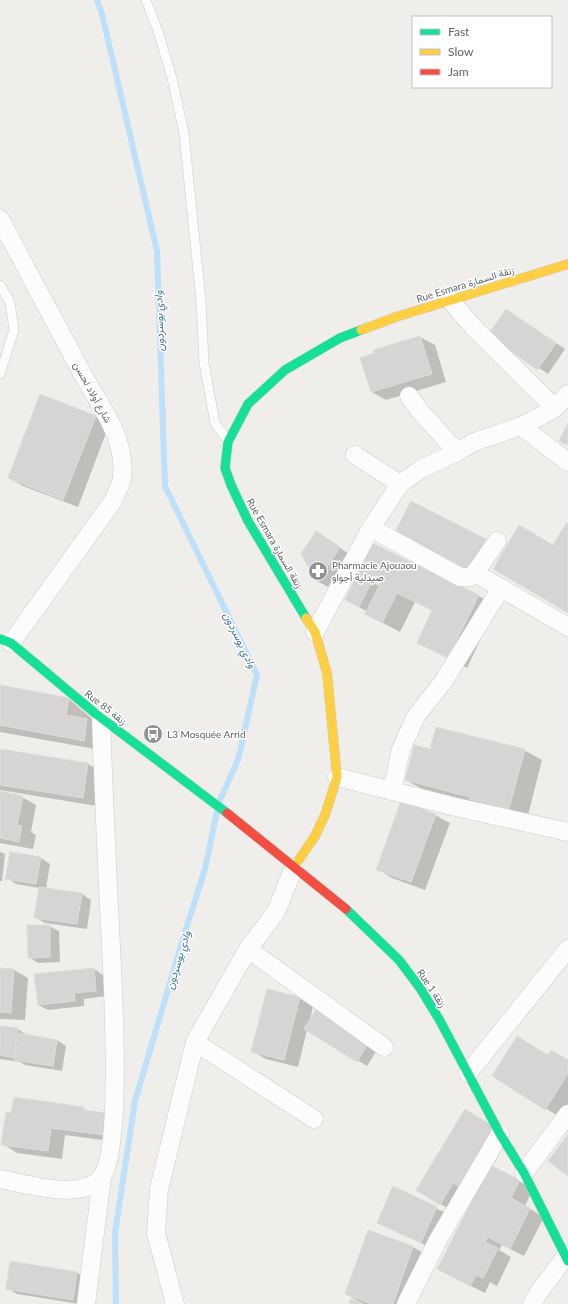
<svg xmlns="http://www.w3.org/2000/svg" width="568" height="1304" viewBox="0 0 568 1304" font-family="Lato,Vazirmatn,sans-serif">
	<rect width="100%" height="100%" fill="#efeeea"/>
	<g fill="#0003" fill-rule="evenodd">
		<polygon points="507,310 565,349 548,374 490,335"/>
		<polygon points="420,337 435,345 446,382 386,400 372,392 361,358 376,354 375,351"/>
		<polygon points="95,416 109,425 78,507 23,486 9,478"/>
		<polygon points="326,538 349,554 328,587 319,582 302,554"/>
		<path d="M373 544 479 596 496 606 467 668 418 642 433 611 415 602 400 632 366 614 368 612 346 600ZM376 581 380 584V586L376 584Z"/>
		<polygon points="0,686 69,699 105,730 101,750 0,732"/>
		<polygon points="0,750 88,764 102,772 97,806 0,790"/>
		<polygon points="524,750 542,760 527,819 424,790 406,780 431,751"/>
		<polygon points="0,792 22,797 36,805 31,832 36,835 33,849 0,843"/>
		<polygon points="435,815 450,823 425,890 392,878 378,869"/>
		<polygon points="0,852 5,854 2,881 0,881"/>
		<polygon points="41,858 50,864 46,889 82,894 91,900 87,929 45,923 35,917 39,888 16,884 7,878"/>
		<polygon points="49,926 59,931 60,962 38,963 29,957"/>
		<polygon points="0,969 14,970 28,978 25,1020 0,1019"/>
		<polygon points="94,969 103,975 106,996 84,999 84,1006 48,1010 38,1005"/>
		<polygon points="299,998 313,1006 310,1021 379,1047 367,1066 307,1030 298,1067 266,1059 252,1051"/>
		<polygon points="0,1027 18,1029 27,1035 57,1040 66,1046 62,1071 25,1065 20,1062 0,1059"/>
		<polygon points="549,1056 568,1061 568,1104 560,1117 493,1076"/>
		<polygon points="82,1108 89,1112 118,1142 65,1135 62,1159 17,1153 3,1144 12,1114"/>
		<polygon points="509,1137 492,1167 533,1189 525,1206 544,1217 524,1256 502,1245 499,1250 511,1257 497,1286 490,1282 485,1293 453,1277 478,1191 454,1212 417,1190"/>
		<polygon points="393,1188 446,1213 431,1248 378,1222"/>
		<polygon points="369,1231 413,1247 427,1255 410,1304 351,1304 361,1304 361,1303 346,1294"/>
		<polygon points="11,1262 77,1273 87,1278 79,1304 17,1294 7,1288"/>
	</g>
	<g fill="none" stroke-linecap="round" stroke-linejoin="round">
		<g stroke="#bfe0f9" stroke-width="6">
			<polyline points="97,0 102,14 157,251 165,486 257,675 238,760 219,802"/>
			<polyline points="116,1304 115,1233 135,1101 185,932 205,869 217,811"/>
		</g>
	</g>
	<g fill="#d6d5d3" stroke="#deddd9">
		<polygon points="506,309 556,343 537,370 488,335"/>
		<polygon points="420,336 432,374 371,392 360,358 375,353 373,350"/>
		<polygon points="40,394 96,416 63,500 8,478"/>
		<polygon points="568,423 568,445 559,441"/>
		<polygon points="411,501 486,539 470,571 395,532"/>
		<polygon points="567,522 568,523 568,613 493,569 519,525 553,545"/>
		<polygon points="316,531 340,547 318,583 301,554"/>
		<polygon points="372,543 479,595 448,658 417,643 432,610 397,593 382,623 365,614 380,584 372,581 359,607 345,600"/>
		<polygon points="0,685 69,698 66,715 87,719 84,741 0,725"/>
		<polygon points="436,727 525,749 509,809 469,799 470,797 405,780 414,745 430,749"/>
		<polygon points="0,749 88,763 83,798 0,785"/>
		<polygon points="0,791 23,796 17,825 22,826 19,842 0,838"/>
		<polygon points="401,801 436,814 411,882 376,870"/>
		<polygon points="10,852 41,857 36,884 5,879"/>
		<polygon points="39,887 82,893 77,924 34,918"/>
		<polygon points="27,925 50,925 50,957 28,958"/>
		<polygon points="0,968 14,969 11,1013 0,1012"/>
		<polygon points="94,968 96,991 74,993 75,1001 38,1005 34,974"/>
		<polygon points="267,989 300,997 284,1060 251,1052"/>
		<polygon points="317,1008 370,1040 357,1062 304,1029"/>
		<polygon points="0,1026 18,1028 14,1058 0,1055"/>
		<polygon points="19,1033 57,1040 53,1066 14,1060"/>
		<polygon points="517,1036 548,1055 551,1050 568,1060 568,1073 545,1110 492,1076"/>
		<polygon points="14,1097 83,1107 82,1110 107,1113 104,1135 51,1128 48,1151 1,1145 6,1112 11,1113"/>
		<polygon points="465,1109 496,1128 460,1187 453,1183 440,1205 416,1190"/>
		<polygon points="568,1134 568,1176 548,1161"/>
		<polygon points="490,1165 520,1180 511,1198 530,1208 510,1249 488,1237 485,1242 498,1248 483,1278 476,1275 470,1286 437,1269"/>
		<polygon points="393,1186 437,1207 421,1243 377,1223"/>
		<polygon points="368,1230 413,1246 393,1304 371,1304 345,1294"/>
		<polygon points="10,1261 77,1272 73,1300 6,1289"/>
		<polygon points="351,1299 364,1304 349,1304"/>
	</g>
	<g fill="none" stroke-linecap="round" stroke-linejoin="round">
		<defs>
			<g id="lane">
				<polyline points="146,0 158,31 172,78 184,133 201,301 204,363 215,423 228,441"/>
				<polyline points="0,285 10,302 14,330 0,374"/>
			</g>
			<g id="street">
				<path d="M0 219C27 270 55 322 82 373 97 401 119 428 122 461 124 480 120 485 113 501L11 643"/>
				<polyline points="450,300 473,327 555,408"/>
				<polyline points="521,426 568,462"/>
				<polyline points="457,452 474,442 521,426 541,416 555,408 568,394"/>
				<polyline points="400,484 421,469 457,452 419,410 409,396"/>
				<polyline points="371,528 460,577 470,577 475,573 568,627"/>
				<polyline points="475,573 497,541"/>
				<polyline points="315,632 371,528 400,484 355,455"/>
				<polyline points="337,777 456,807 568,832"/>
				<polyline points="392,791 401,749 416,716 443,682 501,588"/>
				<polyline points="248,949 384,1047"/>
				<polyline points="195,1042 314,1119"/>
				<polyline points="468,1073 568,949"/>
				<polyline points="524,1173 568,1114"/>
				<path d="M0 1179C26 1184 82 1201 101 1178 125 1149 111 953 109 907 106 844 103 781 101 717"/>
				<polyline points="86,1304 102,1177"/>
				<polyline points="175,1304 156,1233 159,1189 195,1042 248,949 276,912 294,867"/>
				<polyline points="406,1304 438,1240 500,1134"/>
				<polyline points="532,1304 539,1292 566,1256"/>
			</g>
			<g id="fast">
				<polyline points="306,618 248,521 231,485 225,468 228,442 248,404 285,370 340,338 361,330"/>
				<polyline points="0,639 11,643 96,714 227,813"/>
				<polyline points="346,909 399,960 420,988 439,1019 500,1134 524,1173 568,1261"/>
			</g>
			<g id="slow">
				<polyline points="361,330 396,317 568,264"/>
				<polyline points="294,867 315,836 325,815 337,777 327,673 315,632 306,618"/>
			</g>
			<polyline id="jam" points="227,813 346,909"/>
		</defs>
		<use href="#lane" stroke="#cbcccc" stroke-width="10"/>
		<use href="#street" stroke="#cbcccc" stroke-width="19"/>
		<use href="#fast" stroke="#cacacb" stroke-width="10"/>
		<use href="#slow" stroke="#cacacb" stroke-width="10"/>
		<use href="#jam" stroke="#cacacb" stroke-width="10"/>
		<use href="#lane" stroke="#fdfcfc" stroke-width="9"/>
		<use href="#street" stroke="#fdfcfc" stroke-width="18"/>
		<use href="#fast" stroke="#16e098" stroke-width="9"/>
		<use href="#slow" stroke="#ffcf43" stroke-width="9"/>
		<use href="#jam" stroke="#f24e42" stroke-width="9"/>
	</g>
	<defs>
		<symbol id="pharmacy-disc" viewBox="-11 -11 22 22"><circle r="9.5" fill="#919496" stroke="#fff"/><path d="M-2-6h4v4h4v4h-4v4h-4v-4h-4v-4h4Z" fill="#fff"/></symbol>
		<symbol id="bus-disc" viewBox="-11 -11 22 22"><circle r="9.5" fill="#919496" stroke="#fff"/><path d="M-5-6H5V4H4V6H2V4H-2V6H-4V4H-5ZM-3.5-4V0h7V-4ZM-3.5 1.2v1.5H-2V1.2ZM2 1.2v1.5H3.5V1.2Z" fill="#fff"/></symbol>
	</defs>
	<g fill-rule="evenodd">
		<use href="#pharmacy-disc" x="307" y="560" width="22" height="22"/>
		<use href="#bus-disc" x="142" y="723" width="22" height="22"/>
	</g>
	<g text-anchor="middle" stroke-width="3" stroke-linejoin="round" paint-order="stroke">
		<g font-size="10" fill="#5f6368" stroke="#fff">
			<text transform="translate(465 284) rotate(-17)" y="4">Rue Esmara زنقة السمارة</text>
			<text transform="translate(93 392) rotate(61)" y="4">شارع أولاد لحسن</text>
			<text transform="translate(275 543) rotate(60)" y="4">Rue Esmara زنقة السمارة</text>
			<text transform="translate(106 707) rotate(38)" y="4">Rue 85 زنقة</text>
			<text transform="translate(432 988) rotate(56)" y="4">Rue زنقة 1</text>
		</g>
		<g font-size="10" fill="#5f6368" stroke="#fff" text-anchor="start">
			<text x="332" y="569">Pharmacie Ajouaou<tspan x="332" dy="12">صيدلية أجواو</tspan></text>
			<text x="167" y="738">L3 Mosquée Arrid</text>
		</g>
		<g font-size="11" font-style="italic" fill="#4174aa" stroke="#fff">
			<text transform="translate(159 321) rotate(-92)" y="4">وادي بوسردون</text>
			<text transform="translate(240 640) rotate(64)" y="4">وادي بوسردون</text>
			<text transform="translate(178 960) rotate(-73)" y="4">وادي بوسردون</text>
		</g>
	</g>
	<rect x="412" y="16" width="140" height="72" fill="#ffffff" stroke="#bfc1c3"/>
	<rect x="420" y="29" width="20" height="6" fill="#16e098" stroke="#bfc1c3"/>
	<text x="448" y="36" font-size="12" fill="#5f6368">Fast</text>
	<rect x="420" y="49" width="20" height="6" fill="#ffcf43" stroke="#bfc1c3"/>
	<text x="448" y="56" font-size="12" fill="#5f6368">Slow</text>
	<rect x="420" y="69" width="20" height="6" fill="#f24e42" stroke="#bfc1c3"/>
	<text x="448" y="76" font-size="12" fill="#5f6368">Jam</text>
</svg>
